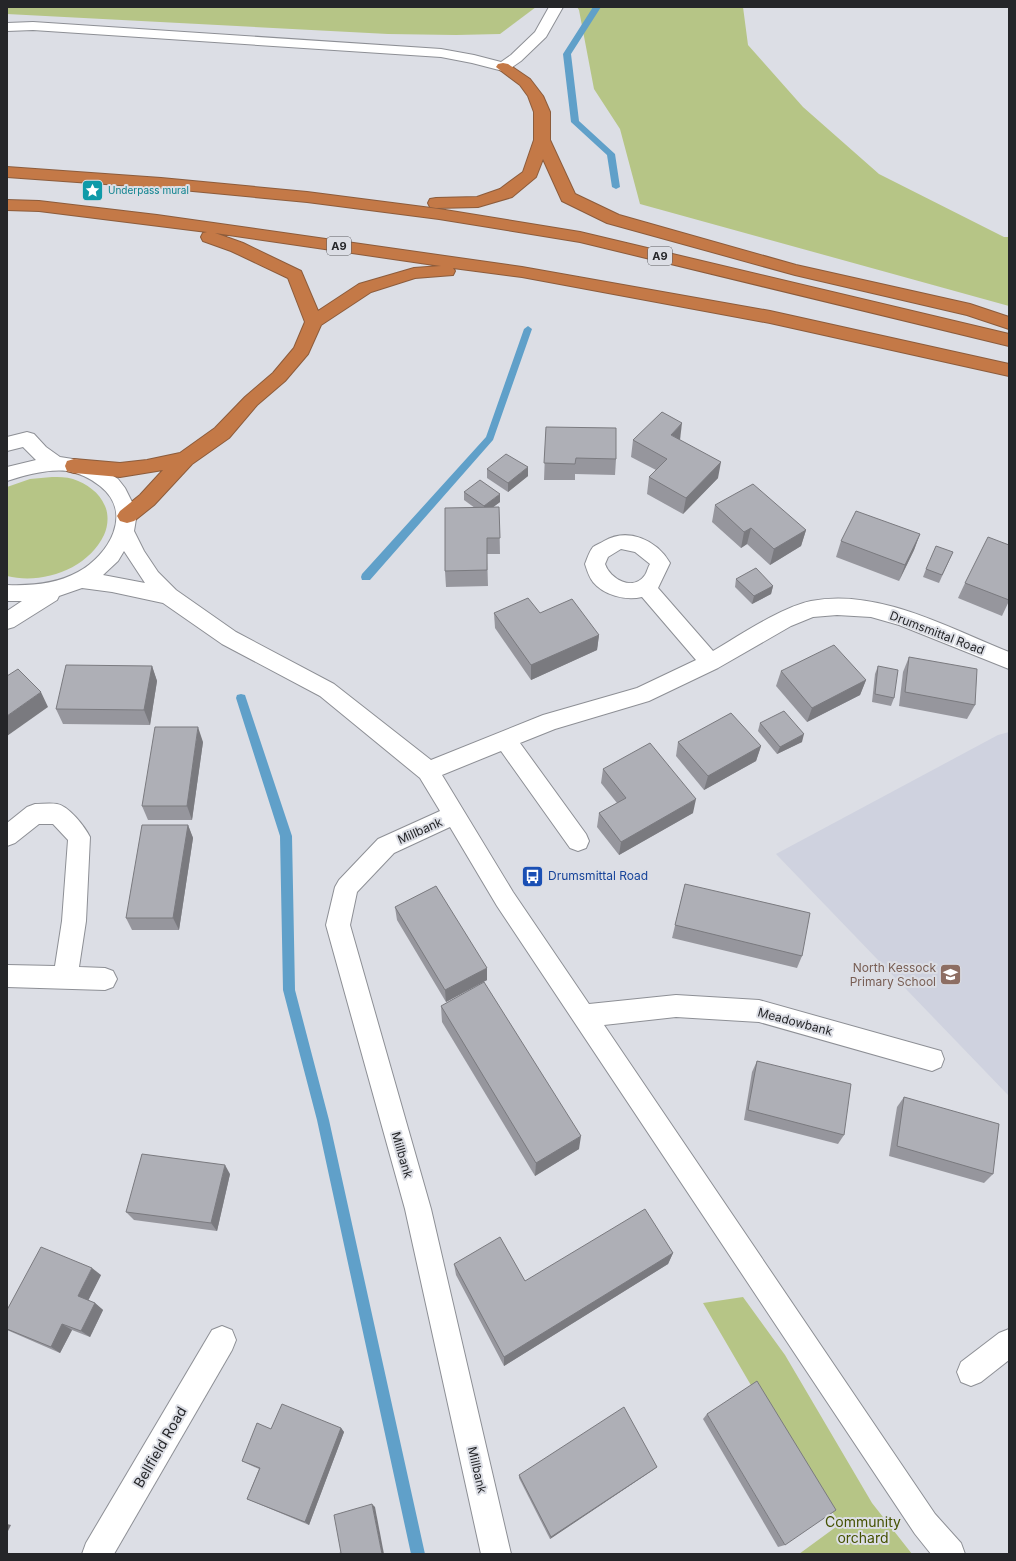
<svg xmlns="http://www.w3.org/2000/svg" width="1016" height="1561" viewBox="0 0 1016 1561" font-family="Inter,sans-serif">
	<rect width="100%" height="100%" fill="#dcdee5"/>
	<polygon fill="#cfd2df" points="1009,732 1009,1096 776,854 998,735"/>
	<g fill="#b6c586">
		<polygon points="7,7 536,7 500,34 456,35 388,34 7,14"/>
		<polygon points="577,7 743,7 748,45 803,107 879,174 1004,237 1009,237 1009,306 640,204 620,129 594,89 579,10"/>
		<path d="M52 477C59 477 66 477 73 479 87 484 99 492 105 506 109 515 108 526 104 535 88 569 42 585 7 576V487L30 479Z"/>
		<polygon points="743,1297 785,1355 872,1503 912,1554 799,1554 840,1524 752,1387 703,1303"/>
	</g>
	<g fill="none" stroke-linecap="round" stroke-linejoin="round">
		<g fill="#60a0c9" fill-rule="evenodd">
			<polygon points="593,7 601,7 571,54 579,121 615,154 620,187 616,189 612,187 607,155 571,122 563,54"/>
			<polygon points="528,326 532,329 493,440 370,580 362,580 361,577 362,574 486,437 524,329"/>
			<polygon points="241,694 245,695 292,836 295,990 329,1120 425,1554 411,1554 317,1120 283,990 280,836 236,698 237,695"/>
		</g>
		<defs>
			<g id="minor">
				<polygon points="549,7 563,7 546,37 521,61 508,70 503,71 472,63 441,57 33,30 7,31 7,23 33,22 441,49 474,55 501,62 511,55 535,32"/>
				<path d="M27 432 34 434 46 447 60 457 79 460 97 466 118 479 125 488 133 504 136 519 134 531 144 551 158 572 176 590 236 632 334 684 431 760 543 715 637 688 696 660 642 597C625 601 604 595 593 582 589 577 587 570 585 564 587 559 589 552 593 547 596 545 601 543 604 541 628 527 657 540 670 563L658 588 713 651C740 635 782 607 811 601 878 588 949 628 1009 652V669L899 625 871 617 837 615 813 617 791 626 718 668 649 701 555 729 520 743 586 834 589 841 586 848 578 851 570 848 501 751 442 775 513 892 589 1004 676 995 759 1000 941 1051 944 1059 941 1067 932 1071 759 1022 676 1017 604 1025 935 1514 961 1543 965 1554H931L915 1534 497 906 450 827 394 853 357 892 350 925 431 1209 511 1554H481L405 1209 326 925 335 887 339 880 378 839 440 811 420 778 320 696 222 644 163 603 112 592 82 588 59 596 57 600 14 627 7 629V611L22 601H7V585C32 586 56 584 78 572 109 555 134 513 100 486 90 478 79 473 67 471 47 469 26 475 7 481V467L36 460 23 447 7 451V437ZM621 549 635 552 650 564C648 567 647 572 645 575 633 592 610 579 605 564L608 557ZM124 551 145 583 103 575 118 561Z"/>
				<path d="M35 804C42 804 50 803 57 804 69 806 85 827 90 837L86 921 79 967 105 968 113 971 117 979 113 987 105 990 7 987V965L55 966 62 921 68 840 53 824H39L15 843 7 846V823L27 807Z"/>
				<polygon points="222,1326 232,1330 236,1340 232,1350 114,1554 82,1554 86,1543 212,1330"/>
				<polygon points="1009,1329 1009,1360 981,1382 971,1386 961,1382 957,1372 961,1362 999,1333"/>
			</g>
			<g id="highway">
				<polygon points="503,63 508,64 530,79 543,96 550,112 550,140 575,194 619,215 796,265 970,304 1009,317 1009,329 967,315 795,275 607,223 562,201 543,159 536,177 512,197 478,207 436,208 430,207 428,203 430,199 436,198 477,197 500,189 523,172 534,140 534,112 528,96 520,85 496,67 498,64"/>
				<polygon points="7,167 161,178 307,192 439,209 580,232 1009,334 1009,346 580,242 439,219 307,202 161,188 7,177"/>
				<path d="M7 200 39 201 157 215 522 267 770 311 1009 364V376L770 323 522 277 453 268 455 271 453 275 415 278 371 292 321 325 308 354 285 381 257 405 229 438 192 464 154 505 134 521 127 523 120 521 117 516 120 511 140 495 163 470 120 477 74 473 67 471 65 466 67 461 74 459 120 463 147 460 180 453 215 428 245 397 273 373 294 348 305 322 288 278 231 251 203 241 201 237 203 233 207 232 39 211 7 210ZM215 233 441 266 414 268 359 284 318 311 301 271 243 243Z"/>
			</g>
		</defs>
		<use href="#minor" stroke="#8d8f95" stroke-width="2"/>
		<use href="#highway" stroke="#8c5c3c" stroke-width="2"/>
		<use href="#minor" fill="#fff" fill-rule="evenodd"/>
		<use href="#highway" fill="#c47947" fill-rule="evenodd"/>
	</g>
	<g fill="#96969d">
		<polygon points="546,427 616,459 615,475 575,474 575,480 544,480"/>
		<polygon points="633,440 680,440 718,478 683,514 647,494 649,477 656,470 631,457"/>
		<polygon points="487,469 528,476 508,492 487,478"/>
		<polygon points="464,492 500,502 493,507 499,507 500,554 487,554 488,586 446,587 445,571 475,508 464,500"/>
		<polygon points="715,505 806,530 801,546 770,565 747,544 741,548 712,522"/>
		<polygon points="920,534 914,550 899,581 836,557 841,541"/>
		<polygon points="1009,545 1009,601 1002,616 958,598 965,583"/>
		<polygon points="953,552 939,583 923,577 926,569"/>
		<polygon points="736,579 773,586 771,594 752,604 735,587"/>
		<polygon points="494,613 540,613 599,635 597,650 531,680 495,628"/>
		<polygon points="909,657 975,705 967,719 899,706 903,672"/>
		<polygon points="152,666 157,681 150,725 63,724 56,709"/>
		<polygon points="878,666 894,698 891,706 872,702 875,674"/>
		<polygon points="781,671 866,680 860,695 807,722 776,686"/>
		<polygon points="760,723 802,742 777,754 758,731"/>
		<polygon points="203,742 192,820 148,820 142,806"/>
		<polygon points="678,742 761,746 756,761 704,790 676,756"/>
		<polygon points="603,769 693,813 619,855 597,827 599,813 617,803 601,783"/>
		<polygon points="188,825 193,838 179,930 132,930 126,918"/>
		<polygon points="685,884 802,956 797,968 672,938"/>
		<polygon points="395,907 487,980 446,1002 397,920"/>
		<polygon points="441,1006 579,1149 535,1176 442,1022"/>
		<polygon points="757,1061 844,1135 838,1144 744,1120 752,1072"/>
		<polygon points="904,1097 993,1174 984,1183 889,1156 897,1107"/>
		<polygon points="230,1174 217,1231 134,1220 126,1212"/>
		<polygon points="673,1253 668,1264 504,1366 456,1275 454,1264 525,1281"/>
		<polygon points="101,1275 88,1300 95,1303 103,1310 90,1337 72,1330 60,1353 7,1330 7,1310"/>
		<polygon points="707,1414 785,1545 778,1547 703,1419"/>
		<polygon points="341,1428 344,1432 309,1525 247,1499 259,1469 248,1464 242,1461"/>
		<polygon points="653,1470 550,1539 519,1478 519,1475"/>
	</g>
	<g fill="#7a7a7f">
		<polygon points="682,423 680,440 671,435"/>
		<polygon points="721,462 718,478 683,514 686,498"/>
		<polygon points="528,467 528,476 508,492 508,483"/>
		<polygon points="500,494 500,502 484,514 484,506"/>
		<polygon points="751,528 747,544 741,548 744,532"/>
		<polygon points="806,530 801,546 770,565 774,549"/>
		<polygon points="920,534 914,550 899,581 905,565"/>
		<polygon points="773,586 771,594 752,604 754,596"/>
		<polygon points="599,635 597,650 531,680 531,665"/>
		<polygon points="152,666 157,681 150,725 144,710"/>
		<polygon points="866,680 860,695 807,722 812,708"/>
		<polygon points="41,692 48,707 7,736 7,716"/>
		<polygon points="198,727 203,742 192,820 187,806"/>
		<polygon points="804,734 802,742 777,754 780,747"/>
		<polygon points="761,746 756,761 704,790 708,776"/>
		<polygon points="696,799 693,813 619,855 621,842"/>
		<polygon points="188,825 193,838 179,930 173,918"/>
		<polygon points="487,968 487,980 446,1002 445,990"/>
		<polygon points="581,1136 579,1149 535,1176 536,1163"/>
		<polygon points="225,1165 230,1174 217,1231 211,1223"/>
		<polygon points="673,1253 668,1264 504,1366 504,1357"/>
		<polygon points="92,1268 101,1275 87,1303 78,1296"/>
		<polygon points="95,1303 103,1310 90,1337 81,1331"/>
		<polygon points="62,1324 72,1330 60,1353 51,1347"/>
		<polygon points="341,1428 344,1432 309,1525 305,1522"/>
		<polygon points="657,1467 653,1470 550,1539 551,1537"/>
		<polygon points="372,1504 375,1507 384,1554 382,1554"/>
		<polygon points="7,1524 11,1525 7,1533"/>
	</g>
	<g fill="#aeafb6" stroke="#7a7a7f">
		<polygon points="662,412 682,423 671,435 721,462 686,498 649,477 667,459 633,440"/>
		<polygon points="546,427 616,428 616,459 576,458 575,464 544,463"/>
		<polygon points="506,454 528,467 508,483 487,469"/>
		<polygon points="480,480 500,494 484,506 464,492"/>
		<polygon points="753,484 806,530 774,549 751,528 744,532 715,505"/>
		<polygon points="499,507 500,538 487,538 487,570 445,571 445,508"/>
		<polygon points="856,511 920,534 905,565 841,541"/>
		<polygon points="988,537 1009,545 1009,600 965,583"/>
		<polygon points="936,546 953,552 942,575 926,569"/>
		<polygon points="756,568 773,586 754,596 736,579"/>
		<polygon points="528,598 540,613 572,599 599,635 531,665 494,613"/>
		<polygon points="834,645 866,680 812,708 781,671"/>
		<polygon points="909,657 977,669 975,705 905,692"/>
		<polygon points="66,665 152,666 144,710 56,709"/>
		<polygon points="878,666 898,670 894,698 875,694"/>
		<polygon points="18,669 41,692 7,716 7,676"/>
		<polygon points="784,711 804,734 780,747 760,723"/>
		<polygon points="731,713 761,746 708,776 678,742"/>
		<polygon points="155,727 198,727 187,806 142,806"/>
		<polygon points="650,743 696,799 621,842 599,813 626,798 603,769"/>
		<polygon points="142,825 188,825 173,918 126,918"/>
		<polygon points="685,884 810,913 802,956 675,925"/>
		<polygon points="436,886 487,968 445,990 395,907"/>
		<polygon points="484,982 581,1136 536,1163 441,1006"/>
		<polygon points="757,1061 851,1084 844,1135 748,1110"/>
		<polygon points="904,1097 999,1124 993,1174 897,1146"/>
		<polygon points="142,1154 225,1165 211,1223 126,1212"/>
		<polygon points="645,1209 673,1253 504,1357 454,1264 500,1237 525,1281"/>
		<polygon points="41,1247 92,1268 78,1296 95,1303 81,1331 62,1324 51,1347 7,1329 7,1310"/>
		<polygon points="757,1381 836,1510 785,1545 707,1414"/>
		<polygon points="282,1404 341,1428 305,1522 247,1499 260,1468 242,1461 257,1423 271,1429"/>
		<polygon points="624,1407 657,1467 551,1537 519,1475"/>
		<polygon points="372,1504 382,1554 337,1554 341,1553 334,1515"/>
	</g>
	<defs>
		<symbol id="sight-square" viewBox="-11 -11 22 22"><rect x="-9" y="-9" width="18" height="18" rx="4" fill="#0f9aa8" stroke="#dcdee5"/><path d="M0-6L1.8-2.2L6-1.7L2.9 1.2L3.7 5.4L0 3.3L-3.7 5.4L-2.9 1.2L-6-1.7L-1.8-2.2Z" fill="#fff"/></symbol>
		<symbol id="bus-square" viewBox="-11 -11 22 22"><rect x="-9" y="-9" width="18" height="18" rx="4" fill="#1a4fb4" stroke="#dcdee5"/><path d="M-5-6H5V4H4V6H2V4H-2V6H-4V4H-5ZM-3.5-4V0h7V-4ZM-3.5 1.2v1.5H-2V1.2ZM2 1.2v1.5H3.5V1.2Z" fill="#fff"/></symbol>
		<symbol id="school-square" viewBox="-11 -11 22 22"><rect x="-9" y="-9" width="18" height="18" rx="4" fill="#8d6e63" stroke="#dcdee5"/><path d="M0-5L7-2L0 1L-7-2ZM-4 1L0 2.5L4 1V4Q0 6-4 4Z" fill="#fff"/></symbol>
	</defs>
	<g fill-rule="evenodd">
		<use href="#sight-square" x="80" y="178" width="25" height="25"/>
		<use href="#bus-square" x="520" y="864" width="25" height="25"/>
		<use href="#school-square" x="938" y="962" width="25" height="25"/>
	</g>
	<g text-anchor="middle" stroke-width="4" stroke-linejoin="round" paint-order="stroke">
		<g font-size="10" fill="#0d838f" stroke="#dcdee5" text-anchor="start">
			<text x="108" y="194">Underpass mural</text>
		</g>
		<g fill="#dcdee5" stroke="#5c5d61" stroke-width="1">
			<rect x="327" y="237" width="24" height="18" rx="3"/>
			<rect x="648" y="247" width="24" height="18" rx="3"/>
		</g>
		<g font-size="11" font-weight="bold" fill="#252629">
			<text x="339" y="250">A9</text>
			<text x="660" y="260">A9</text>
		</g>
		<g font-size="12" fill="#252629" stroke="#dcdee5">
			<text transform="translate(937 633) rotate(21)" y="4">Drumsmittal Road</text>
			<text transform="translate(420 831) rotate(-24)" y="4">Millbank</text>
			<text transform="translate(795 1022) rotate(15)" y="4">Meadowbank</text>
			<text transform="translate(402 1155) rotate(74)" y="4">Millbank</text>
			<text transform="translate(477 1470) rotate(77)" y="4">Millbank</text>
		</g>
		<g font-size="12" fill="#164399" stroke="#dcdee5" text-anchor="start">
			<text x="548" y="880">Drumsmittal Road</text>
		</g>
		<g font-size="12" fill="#785e54" stroke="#dcdee5" text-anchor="end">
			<text x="936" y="972">North Kessock<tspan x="936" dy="14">Primary School</tspan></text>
		</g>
		<g font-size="14" fill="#252629" stroke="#dcdee5">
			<text transform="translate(160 1447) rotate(-60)" y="5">Bellfield Road</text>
		</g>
		<g font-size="14" fill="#455202" stroke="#dcdee5">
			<text x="863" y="1527">Community<tspan x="863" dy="16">orchard</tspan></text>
		</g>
	</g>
	<rect width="1016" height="1561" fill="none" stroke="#252629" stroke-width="16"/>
</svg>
